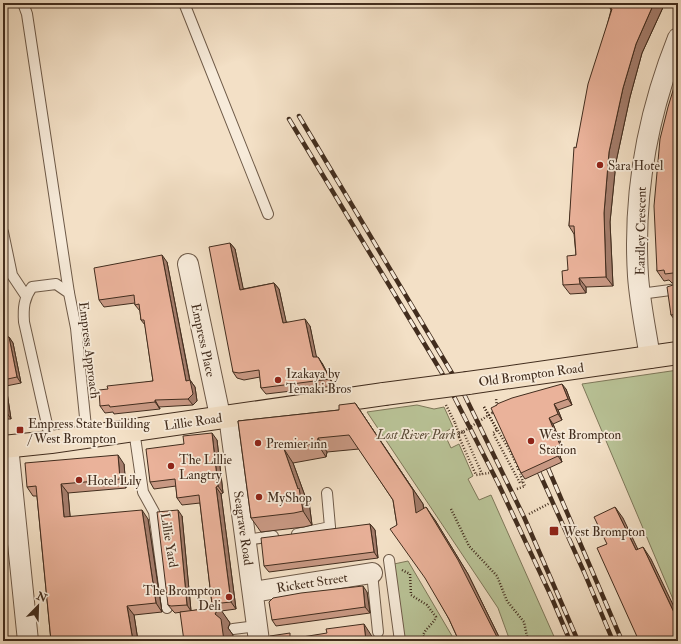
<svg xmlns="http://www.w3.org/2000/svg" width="681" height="644" viewBox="0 0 681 644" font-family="'IM FELL Double Pica',serif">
	<rect width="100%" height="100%" fill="#f3e0c6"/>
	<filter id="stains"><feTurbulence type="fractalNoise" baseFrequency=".005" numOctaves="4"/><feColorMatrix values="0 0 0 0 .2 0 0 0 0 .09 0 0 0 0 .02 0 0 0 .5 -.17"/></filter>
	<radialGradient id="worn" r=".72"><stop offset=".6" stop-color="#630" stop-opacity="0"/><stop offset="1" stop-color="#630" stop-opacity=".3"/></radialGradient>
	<g fill="#b9c397" stroke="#7e785a">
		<polygon points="678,370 678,611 582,384"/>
		<polygon points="417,405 434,409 444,407 453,427 444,433 451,448 459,444 473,476 468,479 479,500 491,495 556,641 510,641 498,608 367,412"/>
		<polygon points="408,561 455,641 404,641 394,564"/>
	</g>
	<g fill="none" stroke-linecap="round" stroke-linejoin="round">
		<defs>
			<g id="service">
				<polyline points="23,3 27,14 69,293"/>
				<polyline points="184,3 268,214"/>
				<polyline points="3,232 12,275 26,296"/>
				<polyline points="640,294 678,289"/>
				<polyline points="134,430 143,492 154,512 167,608"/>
				<path d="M51 442 24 322C23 308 24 298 32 287L56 284 69 293 76 328 87 437"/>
				<polyline points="297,534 330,527 327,493"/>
				<polyline points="246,540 273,536"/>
				<polyline points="389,560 400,641"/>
				<polyline points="372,573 378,632"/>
				<polyline points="233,629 257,626"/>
			</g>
			<g id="minor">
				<polyline points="188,264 220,416"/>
				<path d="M650 358C646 331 640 304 638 276 633 195 648 113 678 38"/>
				<polyline points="229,416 259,641"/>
				<polyline points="8,446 28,641"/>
				<polyline points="253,592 372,573"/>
			</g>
			<g id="primary">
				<polyline points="468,383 678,353"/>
				<polyline points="3,447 51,442 384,394"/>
			</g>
		</defs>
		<use href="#service" stroke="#6e5a48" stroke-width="12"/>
		<use href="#minor" stroke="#6e5a48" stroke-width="22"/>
		<use href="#primary" stroke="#422d1e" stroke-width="24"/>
		<g stroke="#422d1e" stroke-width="2.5" stroke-dasharray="1 2" stroke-linecap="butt">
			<polyline points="446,405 455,423"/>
			<polyline points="484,407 497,430 493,433 520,483 523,482"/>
			<polyline points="492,413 497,408 496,398"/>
			<polyline points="451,437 463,431 482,474"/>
			<polyline points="459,437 476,475 489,473"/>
			<polyline points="510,451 516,463"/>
			<polyline points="517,466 519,471"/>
			<polyline points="517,489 525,486 520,474"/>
			<polyline points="451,509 469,546 497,576 507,601 524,622 528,641"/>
			<polyline points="529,514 550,503"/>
			<path d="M402 570 410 574 411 595 427 605 436 617C433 625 425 628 423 636L432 641"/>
		</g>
		<use href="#service" stroke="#f7ebda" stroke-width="10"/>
		<use href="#minor" stroke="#f7ebda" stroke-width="20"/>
		<use href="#primary" stroke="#f3e0c6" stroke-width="22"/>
		<defs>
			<g id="rail">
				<polyline points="299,116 462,390 524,517 578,641"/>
				<polyline points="289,119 442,373 498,483 551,596 570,641"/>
				<polyline points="548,468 622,641"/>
				<polyline points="539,472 584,572 613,641"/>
			</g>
		</defs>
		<use href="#rail" stroke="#422d1e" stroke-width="4.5"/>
		<use href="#rail" stroke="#f7ebda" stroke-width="3" stroke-dasharray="9" stroke-linecap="butt"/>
		<defs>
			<polyline id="primary-bridge" points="384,394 468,383"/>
		</defs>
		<use href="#primary-bridge" stroke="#422d1e" stroke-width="24" stroke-linecap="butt"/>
		<g stroke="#422d1e" stroke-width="2.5" stroke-dasharray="1 2" stroke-linecap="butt">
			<polyline points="484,407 510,451"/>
			<polyline points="455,423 459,434"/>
			<polyline points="459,437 458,435 492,413"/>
		</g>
		<use href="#primary-bridge" stroke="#f3e0c6" stroke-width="22"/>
	</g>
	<g fill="#c99984" stroke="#422d1e">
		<polygon points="613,3 665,3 642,53 630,97 616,162 610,222 613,286 586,287 586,293 570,294 563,285 568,270 576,255 574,234 569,226 576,148 611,10 610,8"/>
		<polygon points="678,74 678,324 671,315 676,284 676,283 672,283 669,280 664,281 657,271"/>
		<polygon points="230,243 235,249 243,289 274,283 279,289 286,322 310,326 316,357 322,363 334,386 266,394 261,388 260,377 244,380 237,378 233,372"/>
		<polygon points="167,262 190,380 195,387 197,401 193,405 159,407 160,409 114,414 113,412 105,413 100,406 108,389 153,381 145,325 141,320 140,311 135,305 135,303 104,307 99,300"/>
		<polygon points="9,337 13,343 21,383 6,386 11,419 3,419 3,338"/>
		<polygon points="566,389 572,405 558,410 562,420 553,424 564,451 559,453 562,462 525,479 521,473 497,405"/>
		<polygon points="355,403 423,504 424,508 435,520 468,574 501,641 459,641 449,619 397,525 393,500 359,449 327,452 326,457 293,463 305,496 309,502 312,525 304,527 261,532 251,518 238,421 339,410"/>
		<polygon points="217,440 223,493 221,494 236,609 221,611 230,623 228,628 233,635 182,612 175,613 173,611 168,605 182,516 191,611 214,607 212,604 200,503 182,505 177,498 176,486 154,489 150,482 184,444"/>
		<polygon points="124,464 126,488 68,493 70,517 148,519 162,612 134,615 138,641 51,641 37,496 33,496 27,487"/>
		<polygon points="370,524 375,530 378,558 269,572 264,566"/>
		<polygon points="367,592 370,613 276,626 272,620"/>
	</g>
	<g fill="#a47d6c" stroke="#422d1e">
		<polygon points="654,3 665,3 642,53 630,97 616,162 610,222 613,286 606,277 604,213 609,152 623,88 636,44"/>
		<polygon points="230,243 235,249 245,297 240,290"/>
		<polygon points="162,255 167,262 191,387 186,381"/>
		<polygon points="579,278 586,287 586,293 580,284"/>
		<polygon points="274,283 279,289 288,330 283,323"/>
		<polygon points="305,319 310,326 318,364 313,357"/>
		<polygon points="9,337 13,343 21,383 17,377"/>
		<polygon points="318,357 322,363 334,386 330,379"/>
		<polygon points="190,380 195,387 197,401 193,405 188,399"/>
		<polygon points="3,382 6,386 11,419 7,413 3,387"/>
		<polygon points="562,384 566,389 572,405 568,399"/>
		<polygon points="155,400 159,407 160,409 155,402"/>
		<polygon points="355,403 423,504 426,526 416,513"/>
		<polygon points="554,404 558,410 562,420 558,414"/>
		<polygon points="549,418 553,424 564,451 560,445"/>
		<polygon points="212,433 217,440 223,493 218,486"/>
		<polygon points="318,438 327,452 326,457 317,443"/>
		<polygon points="555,447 559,453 562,462 558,456"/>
		<polygon points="284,449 293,463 305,496 309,502 312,525 303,511 298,489"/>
		<polygon points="118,455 124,464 126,488 120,479"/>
		<polygon points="61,484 68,493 71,526 64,517"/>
		<polygon points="216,487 221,494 236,609 231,602"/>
		<polygon points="426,507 435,520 468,574 501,641 499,641"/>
		<polygon points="615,507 623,518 644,562 636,550"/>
		<polygon points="142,510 148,519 162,612 156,603"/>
		<polygon points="178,510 182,516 191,611 187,605"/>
		<polygon points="370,524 375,530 378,558 374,552"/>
		<polygon points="643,547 651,559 678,615 678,621"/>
		<polygon points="363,586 367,592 370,613 365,607"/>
		<polygon points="127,606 134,615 138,641 133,641"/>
		<polygon points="219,607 230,623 228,628 233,635 233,641 224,641 215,614"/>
		<polygon points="364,624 373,638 374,641 366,641"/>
	</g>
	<g fill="#eab29a" stroke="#422d1e">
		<polygon points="613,3 654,3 636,44 623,88 609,152 604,213 606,277 579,278 580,284 563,285 562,271 568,270 567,256 576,255 574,226 569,226 574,147 576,148 588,84 612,9 610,8"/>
		<polygon points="678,74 678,314 671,315 667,287 676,284 677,282 677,276 673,273 665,274 664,270 657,271 654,206 660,139 668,107"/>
		<polygon points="230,243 240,290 274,283 283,323 305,319 313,357 318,357 330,379 261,388 259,370 239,373 233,372 209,247"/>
		<polygon points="162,255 186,381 190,380 193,394 188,399 155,400 155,402 110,407 109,405 100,406 99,390 108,389 107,386 153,381 144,320 141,320 139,304 135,305 134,295 99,300 94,268"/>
		<polygon points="9,337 17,377 3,380 3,338"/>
		<polygon points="562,384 568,399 554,404 558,414 549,418 560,445 555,447 558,456 521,473 491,408 497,405 497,404 512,398"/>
		<polygon points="3,387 7,413 3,413"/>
		<polygon points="355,403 413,490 416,513 426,507 458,560 499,641 459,641 449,619 425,578 390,529 397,525 393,500 349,435 318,438 317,443 284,449 298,489 299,488 303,511 294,513 251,518 238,421 339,410 339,405"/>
		<polygon points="212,433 218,486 216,487 231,602 212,604 199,495 177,498 175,479 150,482 146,449 184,444 183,436"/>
		<polygon points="118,455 120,479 61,484 64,517 142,510 156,603 127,606 133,641 51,641 36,486 27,487 25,463"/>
		<polygon points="615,507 636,550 643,547 678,621 678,641 639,641 597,548 607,544 594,517"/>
		<polygon points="178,510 187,605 171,606 168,605 157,512"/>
		<polygon points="370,524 374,552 264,566 261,538"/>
		<polygon points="363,586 365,607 272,620 269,602 273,598 301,593"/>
		<polygon points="219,607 215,614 221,619 224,641 184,641 180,612"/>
		<polygon points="364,624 366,641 270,641 270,636 290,633 290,639 327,633 326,629"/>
	</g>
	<g fill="#8f2418" stroke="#f7ebda" stroke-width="1.5">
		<circle cx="600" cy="165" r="4"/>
		<circle cx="278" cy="380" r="4"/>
		<rect x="16" y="426" width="8" height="8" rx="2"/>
		<circle cx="531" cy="441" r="4"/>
		<circle cx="258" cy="443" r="4"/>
		<circle cx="171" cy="466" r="4"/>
		<circle cx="79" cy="480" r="4"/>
		<circle cx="259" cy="497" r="4"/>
		<rect x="549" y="526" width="10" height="10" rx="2"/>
		<circle cx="229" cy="597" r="4"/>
	</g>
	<g text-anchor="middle" stroke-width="3.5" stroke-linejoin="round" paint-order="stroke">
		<g font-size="13" fill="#422d1e" stroke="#f7ebda" text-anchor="start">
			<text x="608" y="170">Sara Hotel</text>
			<text x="286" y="378">Izakaya by<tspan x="286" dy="15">Temaki Bros</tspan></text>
			<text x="28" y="428">Empress State Building<tspan x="28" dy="15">/ West Brompton</tspan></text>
			<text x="539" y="439">West Brompton<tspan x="539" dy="15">Station</tspan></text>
			<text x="266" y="448">Premier inn</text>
			<text x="179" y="464">The Lillie<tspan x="179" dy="15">Langtry</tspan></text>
			<text x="87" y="485">Hotel Lily</text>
			<text x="267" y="502">MyShop</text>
			<text x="563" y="536">West Brompton</text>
			<text x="221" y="595" text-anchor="end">The Brompton<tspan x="221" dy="15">Deli</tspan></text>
		</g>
		<g font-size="13" fill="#422d1e" stroke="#f7ebda">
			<text transform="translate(640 231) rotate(-89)" y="5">Eardley Crescent</text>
			<text transform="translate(204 340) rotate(78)" y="5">Empress Place</text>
			<text transform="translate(90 350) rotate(83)" y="5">Empress Approach</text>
			<text transform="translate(531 374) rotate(-8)" y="5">Old Brompton Road</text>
			<text transform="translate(193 421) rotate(-8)" y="5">Lillie Road</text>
			<text transform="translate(244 528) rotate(82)" y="5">Seagrave Road</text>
			<text transform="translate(170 540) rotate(81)" y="5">Lillie Yard</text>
			<text transform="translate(312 582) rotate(-9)" y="5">Rickett Street</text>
		</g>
		<g font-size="13" font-style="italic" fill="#5a4b36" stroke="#f7ebda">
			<text x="416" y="439">Lost River Park</text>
		</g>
	</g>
	<rect width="681" height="644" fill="none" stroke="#f3e0c6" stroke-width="16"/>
	<rect x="4" y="4" width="673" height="636" fill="none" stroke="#422d1e" stroke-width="2"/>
	<rect x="8" y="8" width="665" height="628" fill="none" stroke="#422d1e"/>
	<g transform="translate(38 606) rotate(23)" stroke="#f7ebda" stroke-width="3" paint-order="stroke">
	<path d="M0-3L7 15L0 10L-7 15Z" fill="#422d1e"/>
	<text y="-6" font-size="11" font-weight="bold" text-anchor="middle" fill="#422d1e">N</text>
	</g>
	<rect width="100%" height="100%" filter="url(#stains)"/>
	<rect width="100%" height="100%" fill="url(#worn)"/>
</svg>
